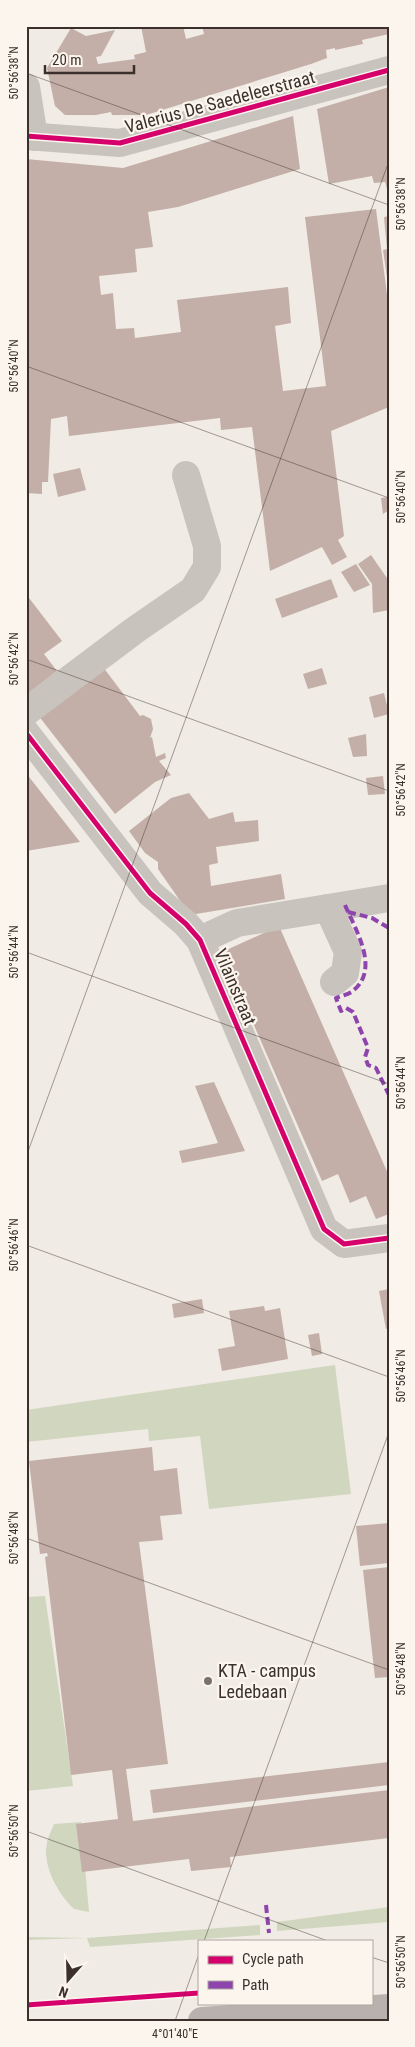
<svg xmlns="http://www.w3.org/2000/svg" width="415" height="2047" viewBox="0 0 415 2047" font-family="'Roboto Condensed',sans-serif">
	<rect width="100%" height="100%" fill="#f0ebe5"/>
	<g fill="#d1d6bf">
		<polygon points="335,1365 351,1494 209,1509 200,1436 149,1441 148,1429 26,1442 26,1410"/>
		<polygon points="45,1596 73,1786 26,1791 26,1597"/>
		<path d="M81 1822 89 1912 74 1909C58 1894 42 1865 47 1843 48 1836 52 1830 54 1824Z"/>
		<polygon points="389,1907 389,1922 277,1931 277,1922"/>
		<polygon points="260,1925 260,1935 90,1947 87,1938 26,1940 26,1937 87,1938"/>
	</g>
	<g fill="#c3afa7">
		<polygon points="141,26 183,26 186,39 204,34 202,26 243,26 244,29 253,26 389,26 389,34 362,40 363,44 335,50 335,48 326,50 327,58 311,64 146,115 112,115 111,112 96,115 65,115 55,106 47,68 71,28 86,36 115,30 101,56 96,57 98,64 135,59 134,55 146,52"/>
		<polygon points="389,87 389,196 385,182 374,183 372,176 329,184 317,109"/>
		<polygon points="293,116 300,169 178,207 148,212 153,247 135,249 137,272 99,276 101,295 113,293 116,329 134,328 135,338 181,332 177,300 288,287 291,323 275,326 283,391 326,386 305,217 376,209 389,310 389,407 331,431 344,536 338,540 347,557 332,565 322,547 270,571 252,427 221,430 220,418 69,436 67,416 51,419 48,482 42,482 42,494 26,493 26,159 123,168"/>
		<polygon points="389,216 389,284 388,284 383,250 387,249 384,217"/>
		<polygon points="80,468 86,490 58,497 53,474"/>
		<polygon points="389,497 389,510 383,514 381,498"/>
		<polygon points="371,555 389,581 389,610 373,613 372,584 358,564"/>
		<polygon points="356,564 370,585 354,592 341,572"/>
		<polygon points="331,579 338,597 282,618 275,599"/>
		<polygon points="26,594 62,641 44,654 57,671 26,695"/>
		<polygon points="103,667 140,716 143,715 151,719 153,729 150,738 152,737 156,757 165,753 166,758 159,761 171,775 155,782 115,814 38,715"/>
		<polygon points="322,668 327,684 308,689 303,674"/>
		<polygon points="384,693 389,714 374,718 369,697"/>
		<polygon points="366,734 367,756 353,757 348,738"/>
		<polygon points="26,773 80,842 26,851"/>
		<polygon points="383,776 385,794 368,795 366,778"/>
		<polygon points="189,793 209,819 233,812 235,822 258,820 259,841 216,847 218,863 209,865 211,886 281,874 285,899 190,915 158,869 158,862 145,853 129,831 171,798"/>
		<polygon points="279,926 389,1176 389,1214 376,1219 366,1196 350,1203 338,1174 322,1181 222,952"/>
		<polygon points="214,1082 245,1151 182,1163 179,1151 218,1143 195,1086"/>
		<polygon points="389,1289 389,1328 386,1329 379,1291"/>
		<polygon points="202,1299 204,1313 174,1318 172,1304"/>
		<polygon points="264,1306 265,1311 280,1308 288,1359 222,1371 218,1349 235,1346 229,1311"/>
		<polygon points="319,1333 322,1354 312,1356 308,1335"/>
		<polygon points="152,1447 154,1471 177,1468 182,1514 160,1516 163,1540 139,1542 168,1764 126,1769 133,1821 389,1790 389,1838 230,1857 231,1867 191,1871 189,1859 82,1872 76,1824 118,1819 112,1770 71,1775 45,1557 48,1556 47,1553 40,1554 29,1461"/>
		<polygon points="389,1523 389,1563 360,1566 356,1526"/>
		<polygon points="389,1567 389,1677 375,1678 363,1570"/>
		<polygon points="389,1762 389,1785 153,1813 150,1790"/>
	</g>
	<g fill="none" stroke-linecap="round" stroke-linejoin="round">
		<g stroke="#c9c3be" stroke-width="28">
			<polyline points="26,87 34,137"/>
			<polyline points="26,136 120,143 389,70"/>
			<polyline points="26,712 135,630 193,590 207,567 207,546 186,475"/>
			<polyline points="26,733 150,893 186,924 200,940 324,1229 344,1244 389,1238"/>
			<polyline points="328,908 348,952 345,973 334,982"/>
			<polyline points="200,940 237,923 389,898"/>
		</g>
		<polyline stroke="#b8b1ad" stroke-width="28" points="202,2021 389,2008"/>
		<g stroke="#8e44ad" stroke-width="4" stroke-dasharray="8 4" stroke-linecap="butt">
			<path d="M345 905C355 929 380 968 354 990 350 994 341 996 336 998L341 1011 346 1008 353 1012 368 1048 365 1057 368 1065 376 1068 389 1095"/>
			<polyline points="348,912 372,918 389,928"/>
			<polyline points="266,1905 269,1933"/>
		</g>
		<defs>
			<g id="cycleway">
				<polyline points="26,136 120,143 389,70"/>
				<polyline points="26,733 150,893 186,924 200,940 324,1229 344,1244 389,1238"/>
				<polyline points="26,2005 199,1993"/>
			</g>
		</defs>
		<use href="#cycleway" stroke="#fbf5ee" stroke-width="8"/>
		<use href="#cycleway" stroke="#d6006c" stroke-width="5"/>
	</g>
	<path fill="none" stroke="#3b302b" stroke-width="1" stroke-opacity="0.45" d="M26 73 389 205M26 366 389 498M26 659 389 791M26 952 389 1084M26 1157 389 161M26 1245 389 1377M26 1538 389 1670M26 1831 328 1941M204 1941 389 1432M371 1957 389 1963M175 2021 199 1954"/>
	<circle fill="#7a716c" stroke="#fbf5ee" stroke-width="2" cx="208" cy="1681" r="5"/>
	<g text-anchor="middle" stroke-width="4.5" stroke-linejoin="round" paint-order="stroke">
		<g font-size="18" fill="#3b302b" stroke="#fbf5ee">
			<text transform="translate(220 102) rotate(-15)" y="6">Valerius De Saedeleerstraat</text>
			<text transform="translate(235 987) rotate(67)" y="6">Vilainstraat</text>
		</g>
		<g font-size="18" fill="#3b302b" stroke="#fbf5ee" text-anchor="start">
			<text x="218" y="1677">KTA - campus<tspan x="218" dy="21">Ledebaan</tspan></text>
		</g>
	</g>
	<rect width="415" height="2047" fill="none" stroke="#fbf5ee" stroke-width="55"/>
	<rect x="198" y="1940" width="175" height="65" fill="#fbf5ee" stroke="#aea6a0"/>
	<rect x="208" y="1956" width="25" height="8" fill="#d6006c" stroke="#aea6a0"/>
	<text x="242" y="1964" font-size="15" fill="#3b302b">Cycle path</text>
	<rect x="208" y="1981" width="25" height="8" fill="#8e44ad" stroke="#aea6a0"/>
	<text x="242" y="1990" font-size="15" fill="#3b302b">Path</text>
	<g transform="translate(68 1980) rotate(200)" stroke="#fbf5ee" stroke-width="4" paint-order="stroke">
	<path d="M0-4L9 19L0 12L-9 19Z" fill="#3b302b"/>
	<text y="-8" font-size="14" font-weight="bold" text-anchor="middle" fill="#3b302b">N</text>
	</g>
	<path d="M45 65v8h89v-8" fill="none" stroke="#3b302b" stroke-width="2.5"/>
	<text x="52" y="65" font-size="15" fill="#3b302b" stroke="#fbf5ee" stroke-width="4" paint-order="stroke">20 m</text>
	<rect x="28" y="28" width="360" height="1992" fill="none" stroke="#3b302b" stroke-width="2"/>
	<g font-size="12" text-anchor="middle" fill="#3b302b">
		<text transform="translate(14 73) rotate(-90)" y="4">50°56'38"N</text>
		<text transform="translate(401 204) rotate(-90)" y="4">50°56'38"N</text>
		<text transform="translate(14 366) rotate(-90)" y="4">50°56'40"N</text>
		<text transform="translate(401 497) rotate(-90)" y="4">50°56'40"N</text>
		<text transform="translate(14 659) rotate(-90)" y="4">50°56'42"N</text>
		<text transform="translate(401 790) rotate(-90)" y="4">50°56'42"N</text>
		<text transform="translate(14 952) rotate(-90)" y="4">50°56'44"N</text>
		<text transform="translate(401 1083) rotate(-90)" y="4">50°56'44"N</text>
		<text transform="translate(14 1245) rotate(-90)" y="4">50°56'46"N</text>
		<text transform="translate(401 1376) rotate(-90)" y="4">50°56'46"N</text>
		<text transform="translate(14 1538) rotate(-90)" y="4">50°56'48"N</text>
		<text transform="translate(401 1669) rotate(-90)" y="4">50°56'48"N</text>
		<text transform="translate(14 1831) rotate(-90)" y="4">50°56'50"N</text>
		<text transform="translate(401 1962) rotate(-90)" y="4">50°56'50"N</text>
		<text x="175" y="2038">4°01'40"E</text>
	</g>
</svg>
